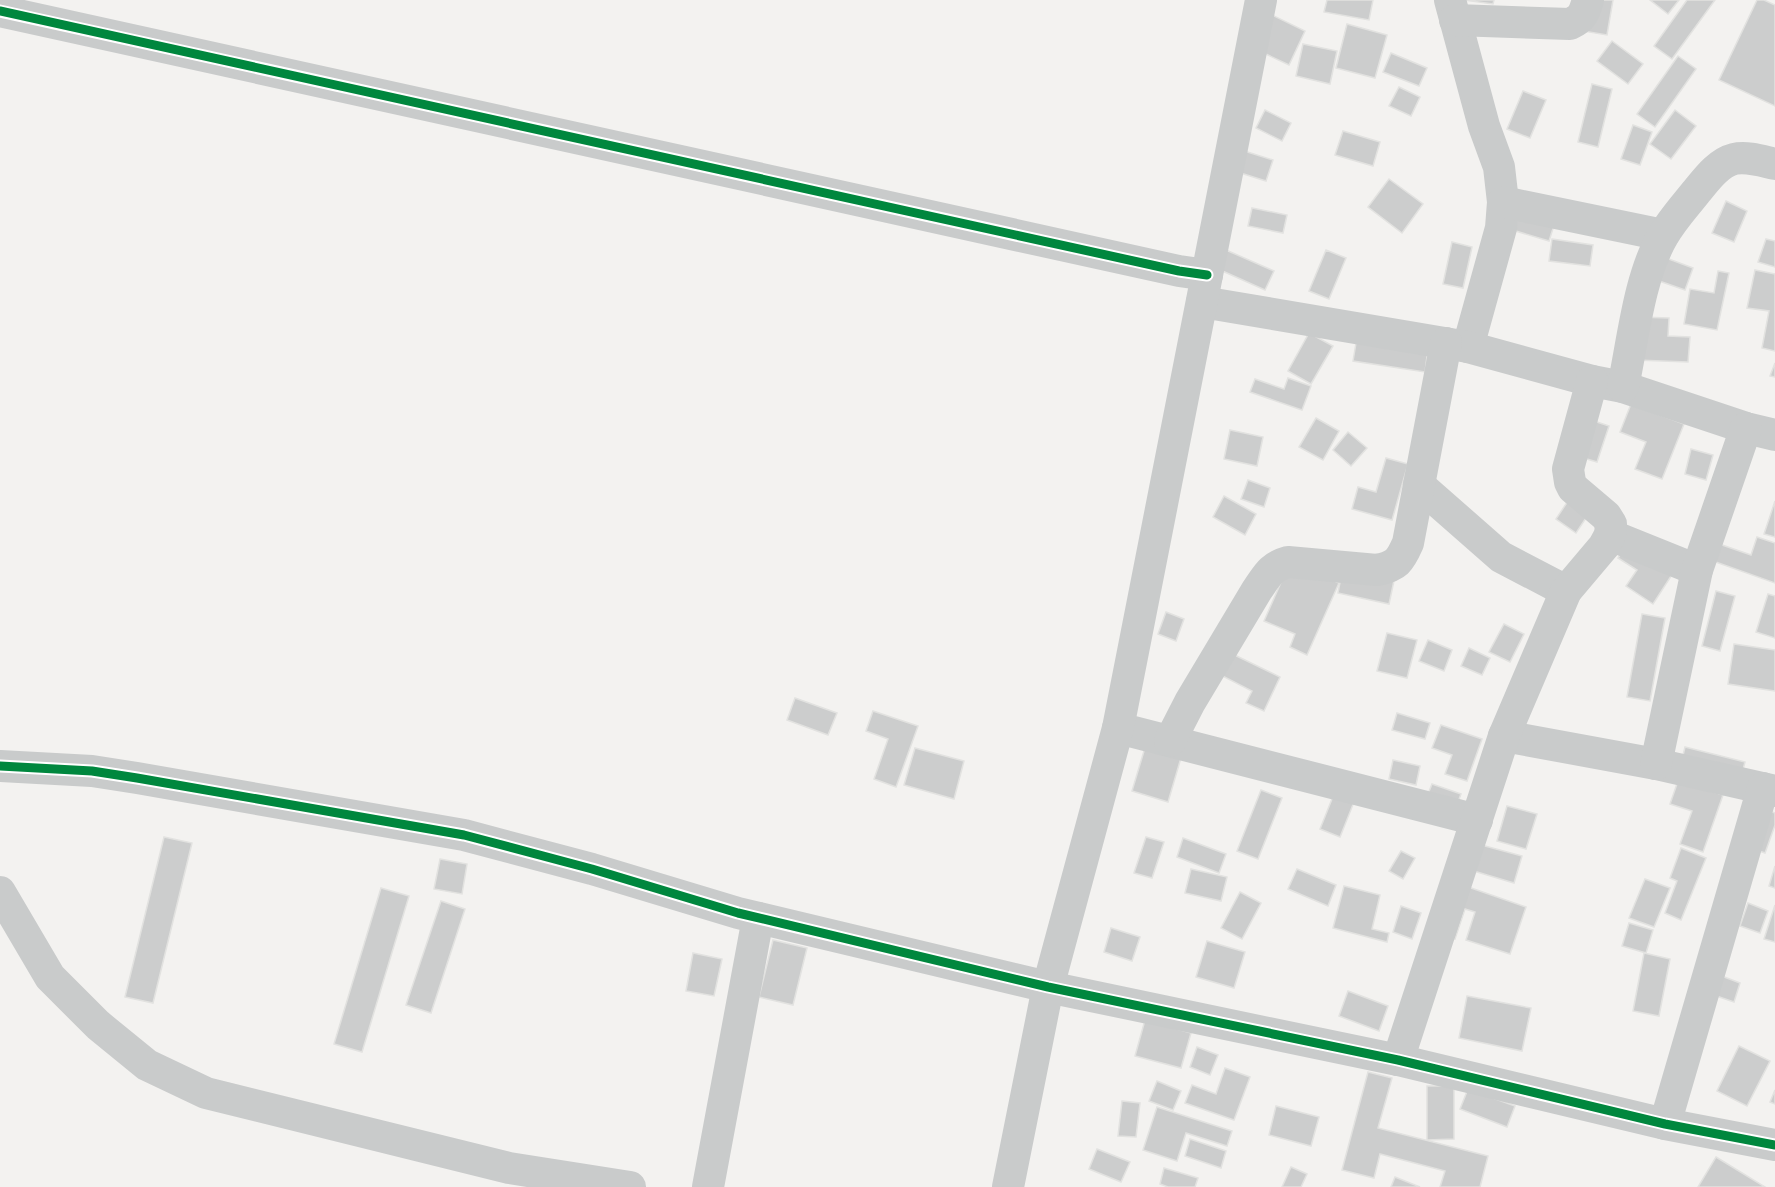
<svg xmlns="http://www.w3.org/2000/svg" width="1775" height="1187" viewBox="0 0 1775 1187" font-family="'Sofia Sans Condensed',sans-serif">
	<rect width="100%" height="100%" fill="#f3f2f0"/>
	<g fill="#cccdcd" stroke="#e2e2e0" stroke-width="1.5">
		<polygon points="1327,0 1373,0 1369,20 1324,12"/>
		<polygon points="1464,0 1494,0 1493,4"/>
		<polygon points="1576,0 1613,0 1607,35 1571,29"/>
		<polygon points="1650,0 1679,0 1668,14"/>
		<polygon points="1687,0 1715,0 1672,59 1654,46"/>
		<polygon points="1757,0 1764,0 1775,5 1775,106 1719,80"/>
		<polygon points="1268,13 1305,31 1289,65 1251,47"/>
		<polygon points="1347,24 1387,35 1375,78 1336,68"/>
		<polygon points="1612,41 1643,64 1628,84 1597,61"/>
		<polygon points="1303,44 1337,51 1330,84 1296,76"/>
		<polygon points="1391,53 1427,68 1419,86 1383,72"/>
		<polygon points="1678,56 1696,69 1655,127 1637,114"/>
		<polygon points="1592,84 1612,89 1598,147 1578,142"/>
		<polygon points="1399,87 1420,97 1411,116 1389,106"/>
		<polygon points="1523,91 1546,100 1530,138 1507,129"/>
		<polygon points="1265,110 1291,123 1282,141 1256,128"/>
		<polygon points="1675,110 1696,126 1671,159 1650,144"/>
		<polygon points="1633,125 1652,132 1640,165 1621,159"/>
		<polygon points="1343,131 1380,142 1373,166 1335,155"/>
		<polygon points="1238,149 1273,160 1266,181 1231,170"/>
		<polygon points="1389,179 1423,204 1402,233 1368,207"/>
		<polygon points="1507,201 1557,216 1549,241 1499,226"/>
		<polygon points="1726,201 1747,211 1734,242 1712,233"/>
		<polygon points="1252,208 1287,215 1283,233 1248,226"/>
		<polygon points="1552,239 1593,245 1590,266 1549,261"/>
		<polygon points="1766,239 1775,241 1775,267 1758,262"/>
		<polygon points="1452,242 1472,247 1463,288 1443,284"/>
		<polygon points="1226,250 1274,271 1265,290 1218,269"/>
		<polygon points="1326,250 1346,258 1329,299 1309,291"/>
		<polygon points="1650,252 1693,268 1685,290 1642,275"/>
		<polygon points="1755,270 1775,274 1775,351 1762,348 1769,311 1747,308"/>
		<polygon points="1718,271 1729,273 1717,330 1684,324 1690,289 1714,293"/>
		<polygon points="1638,317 1669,318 1668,336 1690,337 1688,362 1636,360"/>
		<polygon points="1309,333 1333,346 1311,384 1288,371"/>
		<polygon points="1357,337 1428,348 1425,372 1353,361"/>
		<polygon points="1775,363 1775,377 1770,376"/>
		<polygon points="1288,378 1311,386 1302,410 1250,392 1255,379 1284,389"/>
		<polygon points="1631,404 1684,424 1662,479 1635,469 1646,442 1620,432"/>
		<polygon points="1579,416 1609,426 1597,462 1567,453"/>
		<polygon points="1316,418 1339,431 1323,460 1299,447"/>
		<polygon points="1230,430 1263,437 1257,466 1224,459"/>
		<polygon points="1348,432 1367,448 1351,466 1333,450"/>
		<polygon points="1691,449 1713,455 1706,480 1685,474"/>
		<polygon points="1386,458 1408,464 1392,520 1352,509 1358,487 1376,492"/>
		<polygon points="1248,480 1270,488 1264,507 1241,499"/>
		<polygon points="1224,496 1256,514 1245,535 1213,517"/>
		<polygon points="1570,498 1590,512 1576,533 1556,519"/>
		<polygon points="1775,501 1775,537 1764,534"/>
		<polygon points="1632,537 1677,567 1653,604 1626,586 1637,570 1618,558"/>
		<polygon points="1757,537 1775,543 1775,583 1696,555 1702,538 1751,555"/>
		<polygon points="1290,562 1339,583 1307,655 1290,647 1295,634 1264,621"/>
		<polygon points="1343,566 1395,576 1389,604 1338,593"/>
		<polygon points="1716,591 1735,596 1720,651 1702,646"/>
		<polygon points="1768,594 1775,596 1775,638 1756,632"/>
		<polygon points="1166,612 1184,619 1176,641 1158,634"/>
		<polygon points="1642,614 1665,618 1650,701 1627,697"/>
		<polygon points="1504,624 1524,634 1510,662 1489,652"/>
		<polygon points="1387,633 1417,640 1407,678 1377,671"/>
		<polygon points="1428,640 1452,650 1444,671 1419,661"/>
		<polygon points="1734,644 1775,650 1775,691 1728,684"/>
		<polygon points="1216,646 1280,677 1264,711 1246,703 1252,691 1205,667"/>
		<polygon points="1469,648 1490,658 1482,675 1461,666"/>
		<polygon points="795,698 837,713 828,735 787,720"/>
		<polygon points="873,711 918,726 896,787 874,779 888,739 866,731"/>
		<polygon points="1397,713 1430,723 1425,739 1392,730"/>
		<polygon points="1441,725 1482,739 1467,781 1445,774 1452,755 1432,748"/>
		<polygon points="1147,741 1183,751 1168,802 1132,791"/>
		<polygon points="1685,747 1745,762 1738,788 1679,772"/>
		<polygon points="915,748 964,761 954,799 904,785"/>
		<polygon points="1393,760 1420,766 1416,785 1389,779"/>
		<polygon points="1678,781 1723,795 1703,852 1680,844 1692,811 1670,804"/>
		<polygon points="1432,784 1461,794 1453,815 1424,804"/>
		<polygon points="1261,790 1282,798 1258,859 1237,851"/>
		<polygon points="1334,794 1354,802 1340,837 1320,829"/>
		<polygon points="1507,806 1537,814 1526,849 1497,841"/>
		<polygon points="1758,807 1775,813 1775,825 1765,853 1745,846"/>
		<polygon points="164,837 192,843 153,1003 125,997"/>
		<polygon points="1146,837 1164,842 1152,878 1134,873"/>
		<polygon points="1183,838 1226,854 1219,873 1177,857"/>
		<polygon points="1474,843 1522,856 1514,883 1467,869"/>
		<polygon points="1681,848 1706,858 1681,920 1665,913 1677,881 1670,878"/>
		<polygon points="1401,851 1415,858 1403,879 1389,871"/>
		<polygon points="440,859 467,864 462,894 434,889"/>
		<polygon points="1775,866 1775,888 1769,886"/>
		<polygon points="1191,869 1227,877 1221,901 1185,893"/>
		<polygon points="1297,869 1336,885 1328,906 1288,889"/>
		<polygon points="1645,879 1670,888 1654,927 1629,918"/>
		<polygon points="1451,881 1526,907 1510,954 1466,940 1475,912 1465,909 1455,939 1434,932"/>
		<polygon points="1344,886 1380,895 1372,929 1389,933 1387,942 1333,928"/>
		<polygon points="381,888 409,896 362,1052 334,1044"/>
		<polygon points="1240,892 1261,903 1242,939 1221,928"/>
		<polygon points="441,901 465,909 431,1013 406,1005"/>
		<polygon points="1748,903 1768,911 1760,933 1740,926"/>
		<polygon points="1775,905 1775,942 1764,939"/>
		<polygon points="1401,906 1421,913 1412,939 1393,932"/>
		<polygon points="1629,923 1653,930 1646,953 1622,946"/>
		<polygon points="1111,928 1140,937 1132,961 1104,952"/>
		<polygon points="773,940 807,948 793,1005 759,997"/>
		<polygon points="1207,941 1245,952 1234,988 1196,977"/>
		<polygon points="693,953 722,959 714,996 686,991"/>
		<polygon points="1644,953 1670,959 1659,1016 1633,1011"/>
		<polygon points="1706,970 1740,983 1734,1002 1699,990"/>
		<polygon points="1348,991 1388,1006 1379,1031 1339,1016"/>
		<polygon points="1467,996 1531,1008 1522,1051 1459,1038"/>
		<polygon points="1145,1020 1191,1033 1181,1068 1135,1056"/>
		<polygon points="1739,1046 1770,1061 1747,1106 1717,1091"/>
		<polygon points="1197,1047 1218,1055 1210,1075 1190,1067"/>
		<polygon points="1225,1068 1250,1077 1234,1120 1185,1103 1192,1085 1216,1094"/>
		<polygon points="1368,1072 1392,1078 1378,1128 1488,1156 1480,1187 1440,1187 1445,1171 1380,1154 1374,1178 1342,1170"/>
		<polygon points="1157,1081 1181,1091 1173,1110 1149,1101"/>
		<polygon points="1427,1086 1454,1086 1454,1139 1427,1140"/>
		<polygon points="1468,1089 1515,1106 1507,1127 1460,1109"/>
		<polygon points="1775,1090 1775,1104 1770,1102"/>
		<polygon points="1122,1101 1140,1103 1136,1137 1118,1136"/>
		<polygon points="1276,1106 1319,1117 1311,1146 1269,1135"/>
		<polygon points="1157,1107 1232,1131 1227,1146 1186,1133 1177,1161 1143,1150"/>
		<polygon points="1190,1139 1226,1151 1221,1168 1185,1156"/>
		<polygon points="1097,1149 1130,1162 1121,1182 1089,1169"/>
		<polygon points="1716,1157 1765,1187 1698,1187"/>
		<polygon points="1291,1167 1307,1174 1301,1187 1282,1187"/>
		<polygon points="1164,1168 1198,1178 1195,1187 1168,1187 1160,1184"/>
		<polygon points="1395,1177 1420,1187 1391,1187"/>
	</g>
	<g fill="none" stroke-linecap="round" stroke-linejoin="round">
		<g stroke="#c9cbcb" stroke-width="32">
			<polyline points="1450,0 1484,126 1499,167 1503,202 1501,228 1468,347"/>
			<polyline points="0,11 1179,271 1207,275"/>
			<path d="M1455 20 1570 24C1583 18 1584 13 1588 0"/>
			<polyline points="1503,202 1663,235"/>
			<polyline points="1202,302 1468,347 1592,381 1623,387 1746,428 1775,435"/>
			<path d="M1623 387C1633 340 1639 277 1663 236 1672 220 1685 206 1696 192 1706 180 1718 163 1734 159 1747 156 1762 161 1775 164"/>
			<polyline points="1419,485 1501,557 1566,591"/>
			<polyline points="1610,535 1697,570"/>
			<polyline points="1118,728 1477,820"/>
			<polyline points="1504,736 1656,764 1775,791"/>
			<path d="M1170 741 1190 702 1257 590C1267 576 1270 567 1288 562L1377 570C1397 566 1400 561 1408 543L1446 343"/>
			<polyline points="1656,764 1697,570 1746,428"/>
			<polyline points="0,766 92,771 137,778 464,835 592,869 738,913 1048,987 1398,1060 1665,1124 1775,1145"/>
			<polyline points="0,892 50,977 98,1025 147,1065 206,1093 509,1168 630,1187"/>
			<polyline points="1398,1060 1504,736 1566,591 1604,546 1610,535 1611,524 1606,516 1573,488 1570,482 1568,469 1592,381"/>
			<polyline points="1665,1124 1763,788"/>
			<polyline points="708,1187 758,918"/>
			<polyline points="1008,1187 1048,987 1118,728 1261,0"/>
		</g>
		<defs>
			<g id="cycleway">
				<polyline points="0,11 1179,271 1207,275"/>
				<polyline points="0,766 92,771 137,778 464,835 592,869 738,913 1048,987 1398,1060 1665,1124 1775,1145"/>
			</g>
		</defs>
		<use href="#cycleway" stroke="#fff" stroke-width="13"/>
		<use href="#cycleway" stroke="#00873e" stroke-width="9"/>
	</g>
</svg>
